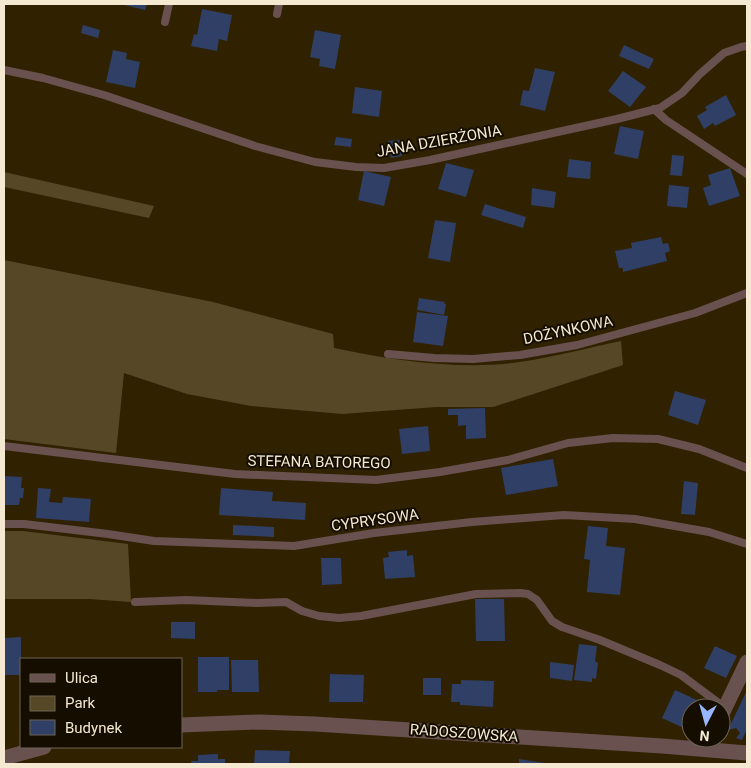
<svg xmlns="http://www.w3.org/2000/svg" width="751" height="768" viewBox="0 0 751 768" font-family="Roboto,sans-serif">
	<rect width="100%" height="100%" fill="#302200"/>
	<g fill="#564827">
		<polygon points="4,172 154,206 149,218 4,187"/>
		<path d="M4 260 213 302 333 334 334 348C391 360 462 371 520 362 554 357 587 348 621 341L623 365 493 407H436L342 414 251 406 187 394 124 373 116 453 4 439Z"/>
		<polygon points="4,531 23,531 128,544 131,602 89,599 4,599"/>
	</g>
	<g fill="#2f3f65">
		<polygon points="120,4 147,4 145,10"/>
		<polygon points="202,9 232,15 227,41 219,39 217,51 191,46 194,34 197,35"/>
		<polygon points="83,25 100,30 98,38 81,33"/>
		<polygon points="315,30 341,35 335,69 319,66 320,59 310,57"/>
		<polygon points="624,45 654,59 649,69 619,56"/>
		<polygon points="113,50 127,53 126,59 140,62 135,88 106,82"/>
		<polygon points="535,68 555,72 545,111 520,105 523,90 529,91"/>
		<polygon points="623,71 646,87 630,107 608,91"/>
		<polygon points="355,87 382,91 379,117 352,113"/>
		<polygon points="726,95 736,115 715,126 713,123 704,129 697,116 707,110 705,107"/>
		<polygon points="620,126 644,131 638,159 614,154"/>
		<polygon points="336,137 352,139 351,147 334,145"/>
		<polygon points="400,140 402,156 391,158 388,141"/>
		<polygon points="672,155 684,156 682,176 670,175"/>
		<polygon points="569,159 591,162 590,179 567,177"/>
		<polygon points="446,163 474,170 466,197 438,189"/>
		<polygon points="730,168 740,196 709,206 703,188 711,185 708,175"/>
		<polygon points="364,171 391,177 384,206 358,200"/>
		<polygon points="669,185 689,187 687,208 667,206"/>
		<polygon points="532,188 556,192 554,208 531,205"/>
		<polygon points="485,204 526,217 523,228 481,215"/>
		<polygon points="435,220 456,223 450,262 428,258"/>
		<polygon points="661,237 663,244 668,243 670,251 665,253 667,261 623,272 623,268 619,268 615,251 632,248 631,243"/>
		<polygon points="419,298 445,302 444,304 446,304 444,315 417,310"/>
		<polygon points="417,312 448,316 443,346 413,342"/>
		<polygon points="675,391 706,400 698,425 668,415"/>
		<polygon points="485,408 486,438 466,439 466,425 458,426 458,415 448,415 448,409"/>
		<polygon points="428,426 430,451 402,454 399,429"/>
		<polygon points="553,459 558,486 506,495 501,468"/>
		<polygon points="4,476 22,477 21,488 24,488 23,498 20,498 19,505 4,505"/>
		<polygon points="684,481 698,483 695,515 681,514"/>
		<polygon points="38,488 51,489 49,502 62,503 63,497 91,499 89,522 36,518"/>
		<polygon points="221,488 273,492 272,501 306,503 305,520 219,515"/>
		<polygon points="233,525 274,527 274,537 233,535"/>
		<polygon points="588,526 608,528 606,546 625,548 620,595 587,592 590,560 584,559"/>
		<polygon points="407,550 407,556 413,555 415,577 385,579 383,558 389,557 388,552"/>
		<polygon points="321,558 341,558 342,584 322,585"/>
		<polygon points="475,599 504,599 505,641 476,641"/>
		<polygon points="171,622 195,622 195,639 171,638"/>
		<polygon points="21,637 21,675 4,675 4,638"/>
		<polygon points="579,644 597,646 595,661 598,663 596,679 592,678 592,682 574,680"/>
		<polygon points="715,646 737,656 726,678 704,668"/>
		<polygon points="198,657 229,657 229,690 217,690 217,692 198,692"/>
		<polygon points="231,660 258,660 259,692 232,692"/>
		<polygon points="550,662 574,665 572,681 550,678"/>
		<polygon points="330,674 364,675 363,702 329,702"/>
		<rect x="423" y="678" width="18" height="17"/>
		<polygon points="461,680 494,681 493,707 460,705 460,702 451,702 452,684 461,684"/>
		<polygon points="675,690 699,701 696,708 691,708 691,718 686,729 662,718"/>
		<polygon points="747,690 747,729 742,740 736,738 740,733 736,728 728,730"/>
		<polygon points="255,750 290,751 289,764 254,764"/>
		<polygon points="218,754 218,759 225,759 225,764 192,764 191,761 198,761 198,755"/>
		<polygon points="519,759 544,763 544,764 519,764"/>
	</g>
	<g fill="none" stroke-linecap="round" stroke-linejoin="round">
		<g stroke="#68514e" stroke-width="8">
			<polyline points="277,14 279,4"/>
			<polyline points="165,22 169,4"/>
			<polyline points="4,70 43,78 104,95 255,146 315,162 356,167 384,168 430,160 617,119 660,108 682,93 700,74 724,53 741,47 747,46"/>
			<polyline points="654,109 666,120 747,174"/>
			<polyline points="388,354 434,358 473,359 520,355 577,345 695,313 747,293"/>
			<polyline points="4,446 235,474 376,480 440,472 508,460 568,443 613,438 658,439 699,449 747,468"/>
			<polyline points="4,524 24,524 108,534 154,541 294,546 374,533 472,522 564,515 635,519 709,532 747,544"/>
			<polyline points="135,602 186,600 257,603 286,602 302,611 319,616 339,618 361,616 476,594 520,593 528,594 537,600 552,621 562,627 600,640 660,665 681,675 724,707"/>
		</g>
		<polyline stroke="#68514e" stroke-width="15" points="721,716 747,662"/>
		<g stroke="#68514e" stroke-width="15">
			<polyline points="181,725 259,722 315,724 662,746 747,753"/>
			<polyline points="4,758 44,747"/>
		</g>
	</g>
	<g text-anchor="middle" stroke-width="4" stroke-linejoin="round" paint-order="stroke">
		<g font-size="15" fill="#f5e9d1" stroke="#140d00">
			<text transform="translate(439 141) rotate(-10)" y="5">JANA DZIERŻONIA</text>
			<text transform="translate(568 330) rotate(-12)" y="5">DOŻYNKOWA</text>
			<text transform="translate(319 462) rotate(1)" y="5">STEFANA BATOREGO</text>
			<text transform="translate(375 520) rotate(-8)" y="5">CYPRYSOWA</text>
			<text transform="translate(464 733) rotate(4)" y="5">RADOSZOWSKA</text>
		</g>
	</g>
	<rect width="751" height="768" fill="none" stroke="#f5e9d1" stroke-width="10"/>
	<rect x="20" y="658" width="162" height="90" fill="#140d00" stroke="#6e6554"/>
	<rect x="30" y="674" width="25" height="8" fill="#68514e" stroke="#6e6554"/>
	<text x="65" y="683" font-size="15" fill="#f5e9d1">Ulica</text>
	<rect x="30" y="696" width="25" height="15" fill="#564827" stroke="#6e6554"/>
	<text x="65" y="708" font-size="15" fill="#f5e9d1">Park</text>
	<rect x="30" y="720" width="25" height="15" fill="#2f3f65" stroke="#6e6554"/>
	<text x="65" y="733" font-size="15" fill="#f5e9d1">Budynek</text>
	<g transform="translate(706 723) rotate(186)"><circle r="24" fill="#140d00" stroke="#6e6554"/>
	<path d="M0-4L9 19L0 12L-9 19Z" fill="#98b6fd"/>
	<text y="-8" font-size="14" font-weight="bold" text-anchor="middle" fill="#f5e9d1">N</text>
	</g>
</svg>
